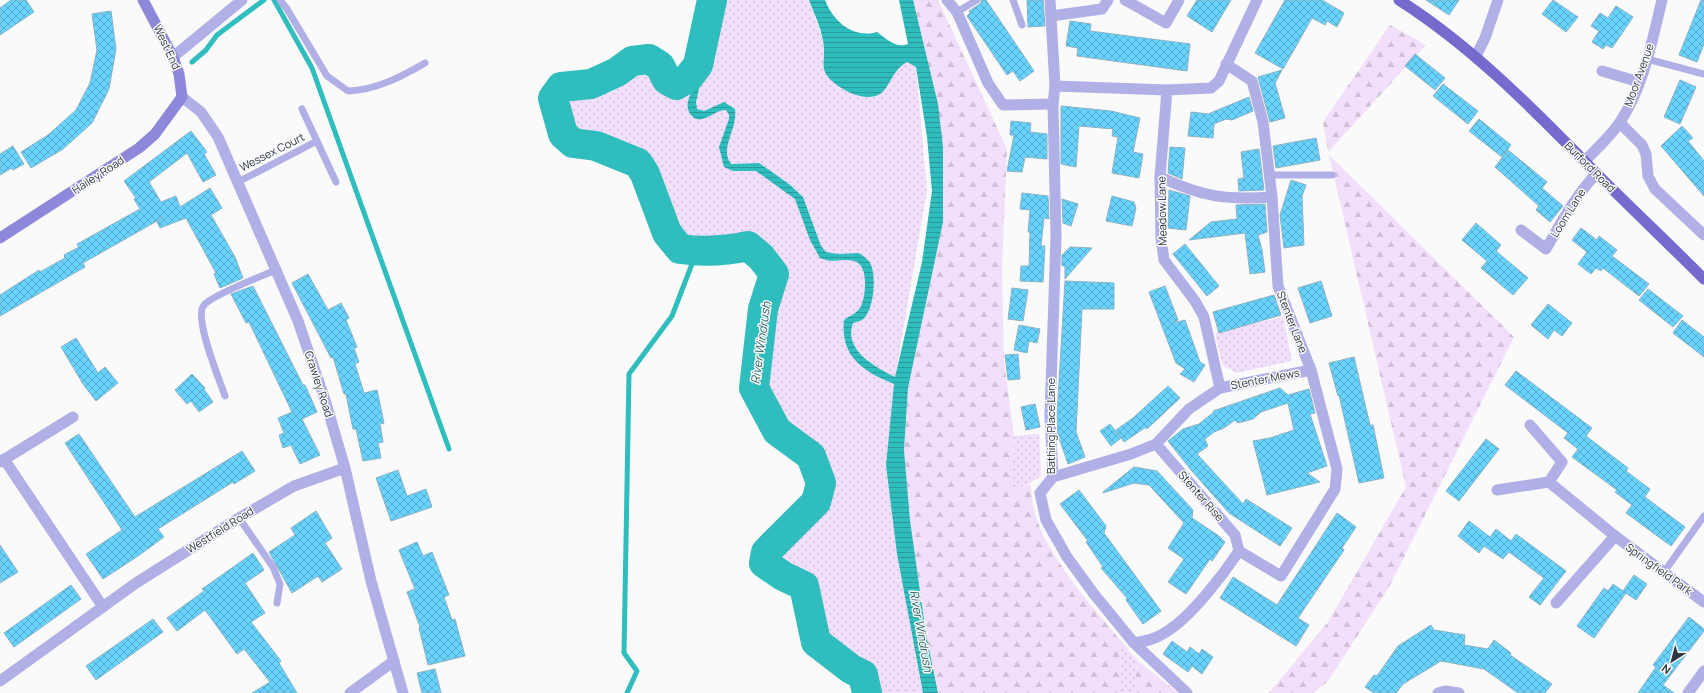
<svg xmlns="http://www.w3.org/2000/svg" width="1704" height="693" viewBox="0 0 1704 693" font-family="Manrope,sans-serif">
	<defs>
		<pattern id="grass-dots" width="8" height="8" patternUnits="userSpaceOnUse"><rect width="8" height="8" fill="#f2dffb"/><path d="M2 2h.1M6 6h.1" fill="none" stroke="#d0c0d8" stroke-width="1.8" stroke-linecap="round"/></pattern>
		<pattern id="forest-firs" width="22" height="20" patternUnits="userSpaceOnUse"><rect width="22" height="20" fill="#f2dffb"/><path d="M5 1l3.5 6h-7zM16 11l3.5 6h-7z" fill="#d0c0d8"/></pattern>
		<pattern id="water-rules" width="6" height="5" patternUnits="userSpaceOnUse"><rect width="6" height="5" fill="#2fbdbe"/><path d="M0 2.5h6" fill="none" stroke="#289a9c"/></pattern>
		<pattern id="building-cross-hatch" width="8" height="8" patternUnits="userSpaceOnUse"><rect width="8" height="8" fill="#68d3fc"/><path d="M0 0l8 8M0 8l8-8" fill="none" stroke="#56acce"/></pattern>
	</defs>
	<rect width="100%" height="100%" fill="#fafafa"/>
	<g fill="url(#grass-dots)">
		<polygon points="727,0 809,0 822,38 825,52 823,66 833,82 850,93 872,97 886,88 891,77 901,65 907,62 916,67 927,191 896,371 886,465 897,554 923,693 876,693 870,670 823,636 812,584 772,558 822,504 829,483 818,452 784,425 762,388 782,273 750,236 683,241 673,228 655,173 646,158 597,135 570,131 562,101 566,95 598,90 636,68 649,66 664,86 676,92 688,85 708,64"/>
		<polygon points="1283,317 1292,361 1236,373 1222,365 1215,332"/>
		<polygon points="1039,434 1041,476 1030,483 1012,489 1014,436"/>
		<polygon points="1121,641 1137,660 1135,693 1120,693"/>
	</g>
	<g fill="url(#forest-firs)">
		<path d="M912 0H938L1007 149 1002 269 1004 362 1014 436 1012 489 1030 483C1032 493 1032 504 1035 513 1045 554 1094 609 1121 641L1120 693H938L926 634 910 520 904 450 908 388 943 222V147Z"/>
		<polygon points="1390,25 1426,45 1328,152 1323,122"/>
		<polygon points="1329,155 1514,337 1389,587 1328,681 1313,693 1269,693 1328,622 1406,487"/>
		<polygon points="1137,660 1178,693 1135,693"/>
	</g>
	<path fill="url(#water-rules)" d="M709 0H716L701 66V80L696 102 697 109 704 111 724 102 735 109C738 129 719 148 731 164L759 163 789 184 803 197 821 246 826 252 838 254 859 253C863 256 868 259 870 263 877 274 874 312 862 320 860 321 856 322 853 323 843 350 875 367 895 377L922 262 932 191 927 137 916 67 907 62C891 71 890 88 880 94 864 104 834 87 826 74 822 67 824 61 824 53 825 36 815 16 809 0H825C833 21 853 39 877 32 887 39 896 49 908 44L899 0H913L938 104 943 147V222L908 388 904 450 910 520 926 634 938 693H923L897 554 886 465 894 384C864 372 840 357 844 320 849 316 858 313 861 306 866 296 869 264 854 261 843 258 834 264 820 258L810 240 795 199 756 171H733L724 167 719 147 729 119V115L726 110C717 110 711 117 702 119 699 120 696 119 693 117 680 106 694 91 696 78L693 76 685 84 681 80 696 61Z"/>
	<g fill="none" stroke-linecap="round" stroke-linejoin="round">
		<g stroke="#2fbdbe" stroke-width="5">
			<polyline points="274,0 312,68 449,449"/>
			<polyline points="192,62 206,50 217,35 264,0"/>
			<polyline points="627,693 637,671 624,653 629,374 672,316 697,251"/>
		</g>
		<path stroke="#2fbdbe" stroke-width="30" d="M712 0 698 65 688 78 676 85 667 80 660 66 649 59 632 61 617 72 591 84 561 87 553 98 563 134 573 143 596 146 638 163 645 174 667 233 680 249C703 252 726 251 748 246L761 257 774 274 763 309 754 388 777 431 811 456 821 483 816 502 766 552 764 563 783 576 804 586 816 642 851 669 863 675 867 693"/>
	</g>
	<g fill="url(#building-cross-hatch)" stroke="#8ab2c4">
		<polygon points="11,0 26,0 34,12 0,35 0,8"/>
		<polygon points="982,0 986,0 1034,71 1020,81 1013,71 1007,75 967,16 970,13 969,11 980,4"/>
		<polygon points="1027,0 1043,0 1045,26 1028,27"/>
		<polygon points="1197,0 1231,0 1212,32 1187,16"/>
		<polygon points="1285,0 1322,0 1344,13 1337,27 1327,21 1325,25 1312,18 1283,69 1255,53"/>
		<polygon points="1426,0 1459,0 1449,15"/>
		<polygon points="1553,0 1578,17 1566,32 1542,14"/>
		<polygon points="1701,0 1704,0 1704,44 1697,62 1679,55"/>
		<polygon points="1616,6 1633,17 1612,48 1606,45 1603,49 1592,42 1599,31 1591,26 1600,13 1608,18"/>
		<polygon points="111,11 116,49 109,89 92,123 63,149 31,168 21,152 48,135 76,110 90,83 97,50 92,14"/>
		<polygon points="1070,21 1091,24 1090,31 1190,44 1187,71 1077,56 1078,48 1066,46"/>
		<polygon points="1415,54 1445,78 1435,90 1405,66"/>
		<polygon points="1282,70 1275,83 1285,118 1270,122 1258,77"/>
		<polygon points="1680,80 1696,87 1680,124 1664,117"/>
		<polygon points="1443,84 1478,111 1468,124 1433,96"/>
		<polygon points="1249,97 1253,111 1232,120 1226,119 1214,124 1213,138 1188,136 1191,112 1208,114"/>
		<polygon points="1061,106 1111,111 1140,118 1133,152 1143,154 1139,178 1112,173 1118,137 1112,136 1113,129 1079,126 1076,167 1061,164"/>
		<polygon points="1479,119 1511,145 1502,157 1469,131"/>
		<polygon points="1011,121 1031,123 1030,132 1047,134 1047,159 1025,157 1022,172 1007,171 1014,135 1010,135"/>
		<polygon points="1682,126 1693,138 1688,141 1704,161 1704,196 1661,146"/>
		<polygon points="191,131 207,152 204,154 216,175 203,182 187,153 149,182 161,202 176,196 180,207 210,188 222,208 211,215 235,257 243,278 220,288 214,274 216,273 186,218 160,228 157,222 164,217 83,263 85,267 0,316 0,295 39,270 40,272 65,258 64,255 79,247 77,244 140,209 134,199 136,198 124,181"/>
		<polygon points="1316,138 1320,160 1276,168 1273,146"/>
		<polygon points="13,146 24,164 13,170 12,168 0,175 0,154"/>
		<polygon points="1170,147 1185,148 1182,179 1168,173"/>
		<polygon points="1259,149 1264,190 1239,191 1238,179 1244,178 1241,152"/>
		<polygon points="1508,150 1547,182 1542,188 1563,206 1550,222 1536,210 1539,206 1495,167"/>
		<polygon points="1291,180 1306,185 1302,196 1304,245 1284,248 1280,215"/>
		<polygon points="1169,190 1190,196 1186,230 1168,228"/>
		<polygon points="1022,193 1048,196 1049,219 1044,218 1041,246 1045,246 1043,282 1020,281 1021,266 1029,266 1030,232 1028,232 1030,210 1020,209"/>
		<polygon points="1112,196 1134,202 1136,208 1132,226 1106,221"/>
		<polygon points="1062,199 1078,204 1071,226 1063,223"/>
		<polygon points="1265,204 1267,232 1258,235 1262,250 1265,272 1250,274 1245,233 1189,240 1211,222 1237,219 1236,205"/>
		<polygon points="1476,223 1501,245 1496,251 1528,278 1513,295 1481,268 1487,261 1462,240"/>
		<polygon points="1581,228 1597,240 1599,236 1617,250 1612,256 1649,284 1639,296 1603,268 1601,271 1596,268 1591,274 1578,264 1587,252 1572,240"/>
		<polygon points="1185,244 1219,286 1207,296 1173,254"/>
		<polygon points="1070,247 1092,248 1065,279 1065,266 1062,266 1062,255"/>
		<polygon points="308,274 328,310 341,303 349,318 346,320 357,347 354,348 359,362 355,364 364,393 377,390 384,423 380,424 383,442 378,443 381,458 363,461 356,429 353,429 346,394 344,394 333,357 331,358 292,283"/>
		<polygon points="1065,281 1114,283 1114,309 1082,309 1076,432 1085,457 1068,464 1058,435 1057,415"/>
		<polygon points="1321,281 1332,316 1310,323 1298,288"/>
		<polygon points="253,286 303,385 305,385 317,412 302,419 320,455 300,464 291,445 283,448 279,435 284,433 278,418 292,412 249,322 246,323 231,294"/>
		<polygon points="1165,286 1178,320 1173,323 1185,320 1200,362 1205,365 1194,382 1180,374 1185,369 1176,363 1149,292"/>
		<polygon points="1012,288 1028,290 1023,321 1008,319"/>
		<polygon points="1648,289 1683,316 1673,327 1639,300"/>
		<polygon points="1274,295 1281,315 1219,333 1213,312"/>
		<polygon points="1548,304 1572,323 1562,336 1554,330 1548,339 1531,325"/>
		<polygon points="1682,320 1704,337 1704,357 1673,333"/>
		<polygon points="1019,325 1040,329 1037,343 1029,341 1027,353 1014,350"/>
		<polygon points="76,338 98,373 105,367 118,383 96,401 83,384 61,347"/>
		<polygon points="1018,354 1020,379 1008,380 1005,355"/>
		<polygon points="1354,357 1370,425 1373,425 1384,478 1359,483 1339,395 1338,396 1329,363"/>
		<polygon points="1516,371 1592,428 1586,436 1628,468 1626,471 1650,489 1645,497 1685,527 1671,546 1626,513 1632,505 1615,492 1617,490 1572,457 1578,449 1564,438 1568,433 1505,385"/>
		<polygon points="192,374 205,388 204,389 213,402 199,412 191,401 187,404 175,390"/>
		<polygon points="1168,386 1180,398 1147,429 1146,427 1124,442 1116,430 1133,418"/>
		<polygon points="1280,388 1288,395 1309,389 1315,413 1310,414 1327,466 1307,473 1320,482 1267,495 1253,441 1270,438 1294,430 1288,403 1261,412 1253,419 1238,423 1235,420 1224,428 1214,432 1205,439 1208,446 1197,454 1243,504 1246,499 1292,528 1280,546 1229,513 1191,470 1168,441 1183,429 1199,424 1214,412 1213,411"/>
		<polygon points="1035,404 1040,427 1026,430 1021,407"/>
		<polygon points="1110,424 1121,438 1111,446 1100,431"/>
		<polygon points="79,434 135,517 242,451 255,471 234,484 233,482 158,529 164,537 138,556 103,579 86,554 122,530 65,443"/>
		<polygon points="1486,439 1499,449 1459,501 1446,491"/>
		<polygon points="1134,467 1157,471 1193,510 1192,518 1219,536 1225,542 1212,561 1210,559 1186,594 1168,582 1184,559 1168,548 1184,523 1149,485 1134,483 1103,493 1103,492"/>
		<polygon points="398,470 407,496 426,489 432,507 391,521 376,478"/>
		<polygon points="1079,490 1106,526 1104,533 1161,611 1143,624 1126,600 1127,598 1101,568 1103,567 1086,542 1088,541 1060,504"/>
		<polygon points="316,511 332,538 325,543 342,569 322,582 318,576 292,593 269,552 295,535 291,528"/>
		<polygon points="1337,513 1356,527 1342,548 1344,550 1298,618 1309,625 1296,646 1220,598 1233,577 1277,605"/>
		<polygon points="1469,521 1490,537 1496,529 1511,541 1516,534 1566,571 1540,605 1529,597 1544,578 1509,552 1503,559 1484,546 1479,553 1458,536"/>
		<polygon points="417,542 423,556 432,552 449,595 444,597 452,620 455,619 465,656 428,665 419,628 420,627 407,592 415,589 399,550"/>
		<polygon points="0,545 18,572 0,583"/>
		<polygon points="253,553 264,570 245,583 265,613 251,622 281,661 279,663 297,693 252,693 270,682 244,649 237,654 205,610 177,631 167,618 204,591 202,589"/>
		<polygon points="1634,575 1647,584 1636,600 1623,591"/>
		<polygon points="1613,584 1626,593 1594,638 1577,626 1604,588 1608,591"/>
		<polygon points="71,585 81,599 14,647 4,633"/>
		<polygon points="1689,617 1704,629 1704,631 1663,685 1674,693 1638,693 1656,667 1653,665"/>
		<polygon points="153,619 163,632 96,680 86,666"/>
		<polygon points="1431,625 1434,630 1465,635 1464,645 1488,649 1494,640 1511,653 1510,655 1552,684 1545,693 1518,693 1484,669 1441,661 1403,684 1396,693 1374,693 1365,687 1374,675 1377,676 1398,646"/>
		<polygon points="1172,641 1187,652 1190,647 1199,654 1202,649 1213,657 1202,674 1192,666 1188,672 1163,654"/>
		<polygon points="435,669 441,693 422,693 417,673"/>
	</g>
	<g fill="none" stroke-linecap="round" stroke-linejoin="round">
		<g stroke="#b0afe6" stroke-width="7">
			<path d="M280 0 287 9 327 76 348 91C376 90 401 77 425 63"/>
			<polyline points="1013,0 1022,25"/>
			<polyline points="957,12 977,0"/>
			<polyline points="1647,59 1704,74"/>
			<polyline points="302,109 336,182"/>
			<polyline points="1268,175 1332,175"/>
			<polyline points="238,182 317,141"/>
			<path d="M225 396C220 381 193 317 204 305 212 295 262 276 276 270"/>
			<polyline points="239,518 273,567 280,584 277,603"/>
			<polyline points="1664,572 1704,516"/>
		</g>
		<g stroke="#b0afe6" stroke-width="11">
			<polyline points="947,0 957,12 988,83 1003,105 1053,104"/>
			<polyline points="1050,0 1055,86"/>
			<polyline points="1125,0 1166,23 1179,0"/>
			<polyline points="1051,16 1102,9 1108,0"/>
			<polyline points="1476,56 1485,38 1498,0"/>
			<polyline points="173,57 242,0"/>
			<polyline points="1226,64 1252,81 1263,122 1272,197 1278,286 1311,370 1337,469 1335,489 1281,576 1239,551"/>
			<polyline points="1602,71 1639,82"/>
			<polyline points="1167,90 1055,86 1053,104 1056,237 1050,415 1053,477 1040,493 1046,520 1067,557 1094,594 1134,643 1187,693"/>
			<polyline points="1620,123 1642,145 1646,154 1648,176 1655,189 1704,235"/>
			<path d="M1585 161C1596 149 1611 136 1620 122 1644 86 1652 41 1662 0"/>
			<path d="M1160 177C1203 197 1225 200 1272 197"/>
			<path d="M1521 230 1546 249C1561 223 1575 196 1597 173"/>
			<polyline points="1220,388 1311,370"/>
			<polyline points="1530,425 1562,462 1549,482"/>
			<polyline points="1156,444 1235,535 1239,551"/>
			<polyline points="4,459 103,607"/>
			<polyline points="0,462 73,417"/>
			<polyline points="1053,477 1131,454 1156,444 1189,409 1220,388 1204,317 1195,301 1164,260 1161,238 1160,177 1167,90 1211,88 1219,81 1257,0"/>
			<polyline points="1497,490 1549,482 1615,536 1704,602"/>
			<polyline points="1556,603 1615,536"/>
			<path d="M1134 643C1146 641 1156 639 1166 632 1191 617 1223 575 1239 551"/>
			<polyline points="0,681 136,583 239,518 294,486 345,468"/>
			<polyline points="350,693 394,661"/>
			<polyline points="1438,693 1445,691 1459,693"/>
			<polyline points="1688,693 1704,671"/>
		</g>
		<polyline stroke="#b0afe6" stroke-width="11" points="182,97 201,112 218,137 298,321 326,403 345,468 371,581 403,693"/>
		<polyline stroke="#8d88d9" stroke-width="11" points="0,238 139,148 155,134 182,97 179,74 173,57 143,0"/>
		<path stroke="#756bce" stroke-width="11" d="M1399 0C1473 47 1534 110 1595 172 1631 208 1668 243 1704 279"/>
	</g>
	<g text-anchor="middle" stroke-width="3" stroke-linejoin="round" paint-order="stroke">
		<g font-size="11" fill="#2d3642" stroke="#fafafa">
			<text transform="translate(167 47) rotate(65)" y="4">West End</text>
			<text transform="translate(1639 75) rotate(-70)" y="4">Moor Avenue</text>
			<text transform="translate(272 152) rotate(-27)" y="4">Wessex Court</text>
			<text transform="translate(1590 167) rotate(45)" y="4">Burford Road</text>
			<text transform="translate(98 175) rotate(-33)" y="4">Hailey Road</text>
			<text transform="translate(1162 211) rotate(-91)" y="4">Meadow Lane</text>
			<text transform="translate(1568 213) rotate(-58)" y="4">Loom Lane</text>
			<text transform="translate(1292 322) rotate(69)" y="4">Stenter Lane</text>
			<text transform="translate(1265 379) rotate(-11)" y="4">Stenter Mews</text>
			<text transform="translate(319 384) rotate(72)" y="4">Crawley Road</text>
			<text transform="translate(1051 426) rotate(-90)" y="4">Bathing Place Lane</text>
			<text transform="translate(1201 496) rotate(49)" y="4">Stenter Rise</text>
			<text transform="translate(220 530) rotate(-32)" y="4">Westfield Road</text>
			<text transform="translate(1659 569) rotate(36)" y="4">Springfield Park</text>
		</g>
		<g font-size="12" font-style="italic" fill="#2b6262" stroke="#fafafa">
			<text transform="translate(761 343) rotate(-82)" y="4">River Windrush</text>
			<text transform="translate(921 631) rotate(80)" y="4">River Windrush</text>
		</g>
	</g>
	<g transform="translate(1672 661) rotate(216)" stroke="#fafafa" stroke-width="3" paint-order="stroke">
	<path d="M0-3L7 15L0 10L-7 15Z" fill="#2d3642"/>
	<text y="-6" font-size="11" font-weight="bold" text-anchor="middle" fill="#2d3642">N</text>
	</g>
</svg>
